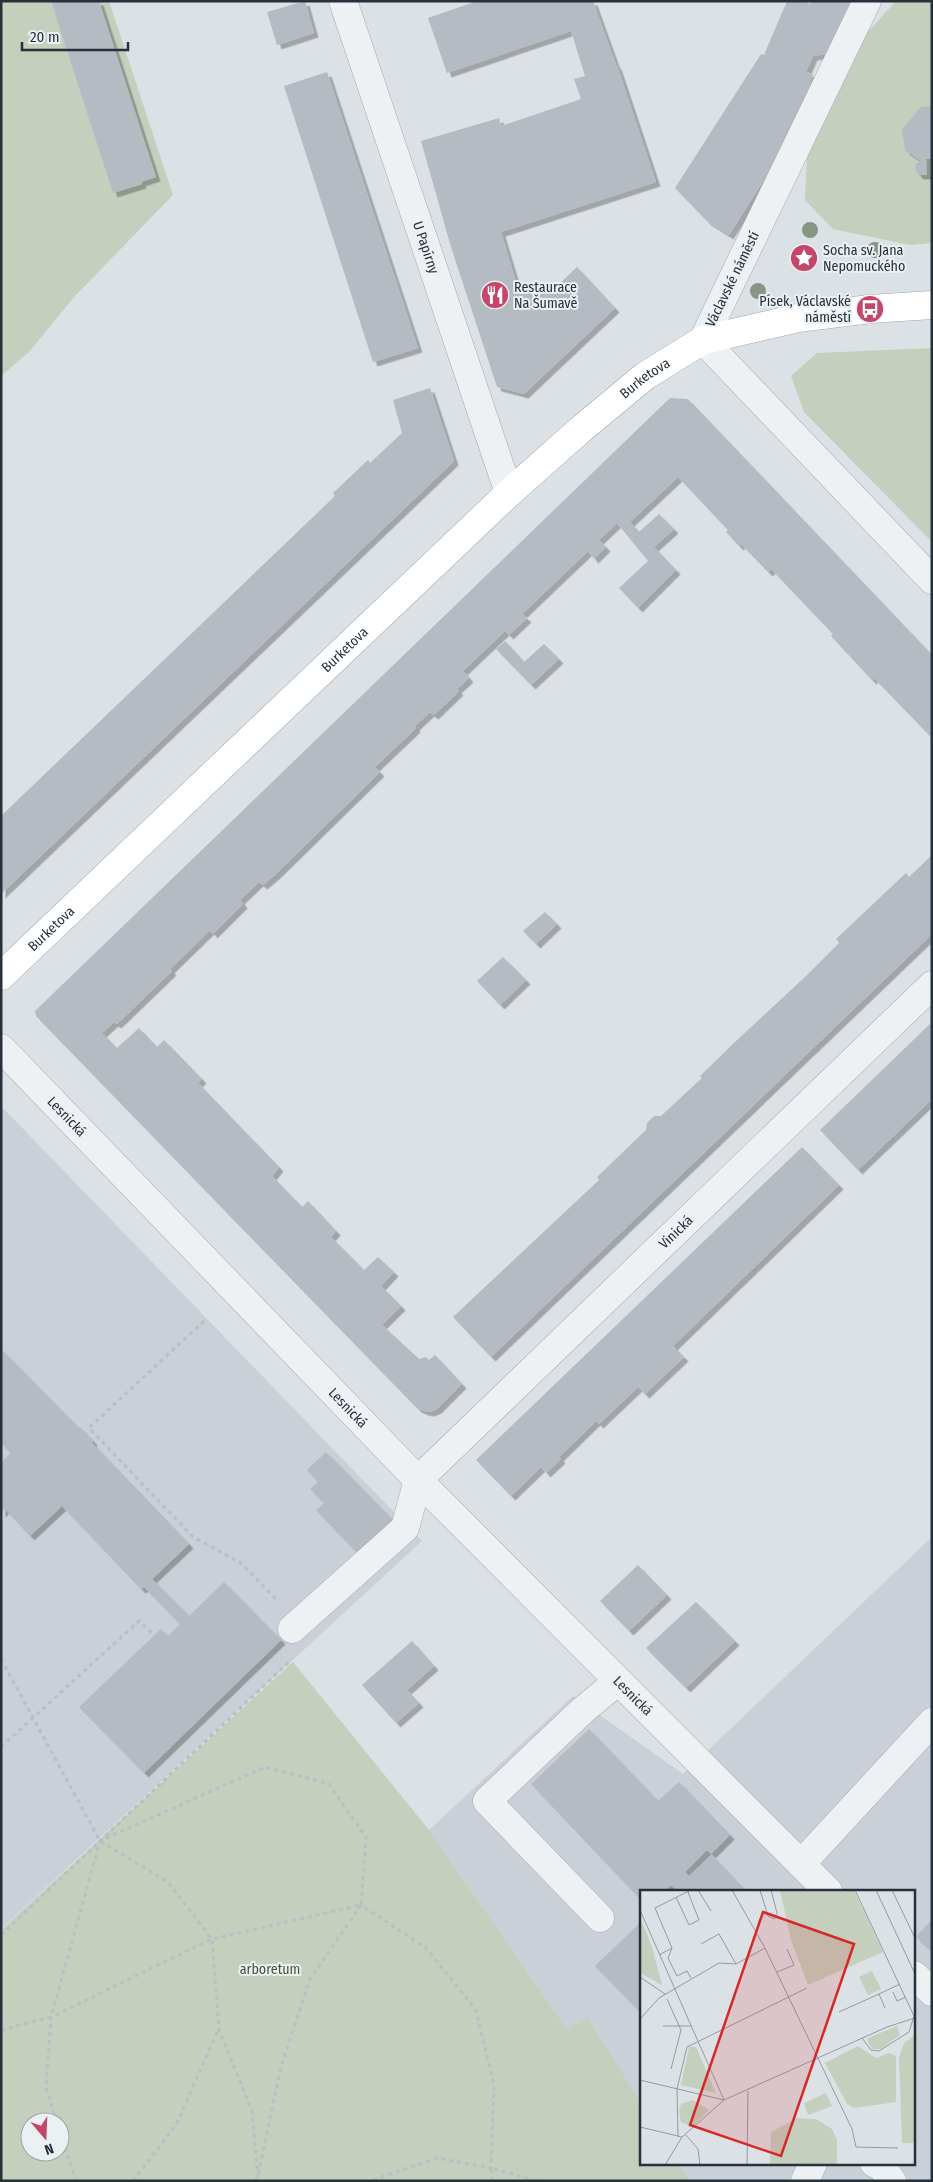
<svg xmlns="http://www.w3.org/2000/svg" width="933" height="2182" viewBox="0 0 933 2182" font-family="'Fira Sans Condensed',sans-serif">
	<defs>
		<filter id="shadow"><feDropShadow dx="4.5" dy="4.5" stdDeviation="0" flood-color="#0004"/></filter>
	</defs>
	<rect width="100%" height="100%" fill="#dce1e5"/>
	<g fill="#cad0d7">
		<polygon points="1,1106 422,1541 1,1929"/>
		<polygon points="932,1537 932,2181 690,2181 679,2163 914,2163 914,1891 642,1891 642,2104 588,2018 567,2029 429,1830 573,1696 683,1774"/>
	</g>
	<g fill="#c4cfbe" fill-rule="evenodd">
		<polygon points="1,1 109,1 173,195 74,297 29,352 1,376"/>
		<polygon points="896,1 932,1 932,243 910,245 833,229 805,200 807,155 847,55"/>
		<polygon points="932,348 932,542 804,412 791,376 817,353"/>
		<path d="M293 1662 429 1830 567 2029 588 2018 642 2104V2163H679L690 2181H1V1930ZM30 2122H60V2152H30Z"/>
	</g>
	<g fill="#b4bbc2" filter="url(#shadow)">
		<polygon points="51,1 99,1 156,177 141,182 142,184 113,193"/>
		<polygon points="305,1 314,33 277,45 267,12"/>
		<polygon points="477,1 593,1 616,65 617,65 656,182 501,232 518,289 535,287 550,293 577,267 615,308 524,394 497,387 451,247 421,141 499,118 501,126 581,99 574,79 585,76 571,31 447,73 428,18"/>
		<polygon points="787,1 804,1 810,4 811,1 853,1 833,53 813,56 806,72 813,74 798,123 788,142 729,235 707,221 675,188 761,54 764,55"/>
		<polygon points="327,72 418,348 373,362 284,86"/>
		<polygon points="932,106 932,159 926,159 927,175 919,175 915,170 916,164 921,161 905,150 902,129 921,107"/>
		<polygon points="430,388 454,461 1,894 1,816 335,496 333,493 368,460 370,463 402,433 393,400"/>
		<polygon points="670,398 688,399 932,655 932,738 874,678 872,680 831,636 833,634 771,569 768,572 741,544 739,546 726,532 728,530 678,477 630,522 639,532 659,514 674,529 654,547 676,570 638,608 619,588 648,561 617,523 599,540 606,547 594,559 588,551 522,614 527,618 509,635 505,631 463,671 469,678 457,689 459,691 434,715 430,712 415,726 416,728 375,767 380,772 277,873 263,885 259,882 240,900 243,904 213,934 210,930 170,969 172,971 117,1024 114,1022 102,1033 117,1048 139,1028 157,1047 164,1040 202,1079 198,1083 279,1167 272,1176 302,1207 308,1201 336,1231 331,1237 364,1270 378,1257 394,1272 381,1286 401,1306 382,1325 419,1359 426,1357 429,1360 435,1355 462,1384 437,1409 430,1412 424,1411 417,1408 230,1216 36,1016 35,1011"/>
		<polygon points="505,641 524,662 544,644 559,659 531,685 496,649"/>
		<polygon points="932,855 932,934 491,1357 453,1317 599,1180 597,1177 646,1130 647,1123 654,1116 661,1116 702,1078 700,1076 735,1042 806,976 839,943 836,939 906,873 909,877"/>
		<polygon points="545,912 557,924 536,944 523,931"/>
		<polygon points="503,957 526,980 500,1005 477,981"/>
		<polygon points="932,1022 932,1099 858,1170 820,1130"/>
		<polygon points="802,1147 839,1185 673,1346 684,1357 645,1394 638,1387 599,1424 596,1421 559,1457 561,1459 546,1473 541,1467 511,1496 476,1460"/>
		<polygon points="1,1349 77,1426 81,1428 93,1441 92,1443 189,1544 152,1579 189,1616 224,1582 281,1640 144,1773 79,1707 161,1629 168,1636 180,1624 144,1587 141,1589 62,1506 30,1536 5,1509 1,1513 1,1462 11,1453 1,1443"/>
		<polygon points="326,1452 394,1521 359,1555 316,1510 324,1503 310,1489 318,1482 307,1470"/>
		<polygon points="638,1565 667,1595 629,1631 600,1601"/>
		<polygon points="696,1602 735,1641 686,1688 646,1648"/>
		<polygon points="412,1641 434,1666 407,1690 419,1703 396,1723 362,1685"/>
		<polygon points="589,1729 658,1801 679,1782 730,1835 711,1854 707,1850 685,1872 689,1876 712,1855 746,1891 674,1891 675,1889 671,1885 665,1891 642,1891 642,1901 531,1784"/>
		<polygon points="932,1919 932,1951 916,1937"/>
		<polygon points="642,1921 642,2014 595,1966"/>
	</g>
	<g fill="none" stroke-linecap="round" stroke-linejoin="round">
		<defs>
			<g id="minor">
				<path id="s1" d="M343 1 509 493"/>
				<polyline points="867,1 703,340 932,580"/>
				<path id="s2" d="M1 1048 418 1480 801 1864 932 1722"/>
				<path id="s3" d="M292 1629 405 1528 418 1480 932 985"/>
				<polyline points="801,1864 828,1891"/>
				<polyline points="600,1918 487,1801 582,1711 618,1681"/>
				<polyline points="914,1975 932,1992"/>
				<polyline points="874,2163 882,2167 892,2181"/>
				<polyline points="805,2181 813,2163"/>
			</g>
			<g id="major">
				<path id="s4" d="M1 976 509 493 580 430 645 376 703 340 798 318 870 309 932 305"/>
			</g>
		</defs>
		<use href="#minor" stroke="#a2a9af" stroke-width="29"/>
		<use href="#major" stroke="#9ca7b0" stroke-width="29"/>
		<g stroke="#babfc4" stroke-width="3" stroke-dasharray="4 4" stroke-linecap="butt">
			<polyline points="204,1321 89,1428 193,1537 241,1563 276,1599"/>
			<polyline points="1,1659 100,1841 168,1882 212,1939 219,2030 252,2111 258,2176 261,2181"/>
			<polyline points="1,1747 139,1621 154,1635"/>
			<polyline points="1,1935 290,1661"/>
			<polyline points="1,2030 51,2017 100,1841"/>
			<polyline points="57,2122 46,2088 51,2017 212,1939 361,1905 366,1837 329,1784 265,1767 100,1841"/>
			<polyline points="60,2132 76,2181"/>
			<polyline points="133,2181 176,2125 218,2030"/>
			<polyline points="255,2181 258,2176 281,2066 310,1979 361,1905 426,1948 476,2010 494,2085 491,2168 437,2158 370,2181"/>
			<polyline points="492,2181 491,2168 537,2181"/>
		</g>
		<use href="#minor" stroke="#eef1f4" stroke-width="28"/>
		<use href="#major" stroke="#fff" stroke-width="28"/>
	</g>
	<g fill="#869584">
		<circle cx="810" cy="230" r="8"/>
		<circle cx="875" cy="250" r="8"/>
		<circle cx="758" cy="291" r="8"/>
	</g>
	<defs>
		<symbol id="sight-disc" viewBox="-11 -11 22 22"><circle r="9.5" fill="#c6456a" stroke="#ebf0f3"/><path d="M0-6L1.8-2.2L6-1.7L2.9 1.2L3.7 5.4L0 3.3L-3.7 5.4L-2.9 1.2L-6-1.7L-1.8-2.2Z" fill="#fff"/></symbol>
		<symbol id="restaurant-disc" viewBox="-11 -11 22 22"><circle r="9.5" fill="#c6456a" stroke="#ebf0f3"/><path d="M-5-6h1v4h1v-4h1v4h1v-4h1v5L-1.5 .5V6h-2V.5L-5-1ZM5-6V6H3V1.5H1.5Q1.5-4 5-6Z" fill="#fff"/></symbol>
		<symbol id="bus-disc" viewBox="-11 -11 22 22"><circle r="9.5" fill="#c6456a" stroke="#ebf0f3"/><path d="M-5-6H5V4H4V6H2V4H-2V6H-4V4H-5ZM-3.5-4V0h7V-4ZM-3.5 1.2v1.5H-2V1.2ZM2 1.2v1.5H3.5V1.2Z" fill="#fff"/></symbol>
	</defs>
	<g fill-rule="evenodd">
		<use href="#sight-disc" x="788" y="242" width="32" height="32"/>
		<use href="#restaurant-disc" x="479" y="279" width="32" height="32"/>
		<use href="#bus-disc" x="854" y="293" width="32" height="32"/>
	</g>
	<g text-anchor="middle" stroke-width="4" stroke-linejoin="round" paint-order="stroke">
		<g font-size="14" fill="#27313b" stroke="#ebf0f3">
			<text dy="5" stroke="none"><textPath href="#s1" startOffset="260">U Papírny</textPath></text>
			<text transform="translate(732 279) rotate(-64)" y="5">Václavské náměstí</text>
			<text dy="5" stroke="none"><textPath href="#s4" startOffset="879">Burketova</textPath></text>
			<text dy="5" stroke="none"><textPath href="#s4" startOffset="474">Burketova</textPath></text>
			<text dy="5" stroke="none"><textPath href="#s4" startOffset="69">Burketova</textPath></text>
			<text dy="5" stroke="none"><textPath href="#s2" startOffset="95">Lesnická</textPath></text>
			<text dy="5" stroke="none"><textPath href="#s3" startOffset="559">Vinická</textPath></text>
			<text dy="5" stroke="none"><textPath href="#s2" startOffset="500">Lesnická</textPath></text>
			<text dy="5" stroke="none"><textPath href="#s2" startOffset="905">Lesnická</textPath></text>
		</g>
		<g font-size="14" fill="#27313b" stroke="#ebf0f3" text-anchor="start">
			<text x="823" y="255">Socha sv. Jana<tspan x="823" dy="16">Nepomuckého</tspan></text>
			<text x="514" y="292">Restaurace<tspan x="514" dy="16">Na Šumavě</tspan></text>
			<text x="851" y="306" text-anchor="end">Písek, Václavské<tspan x="851" dy="16">náměstí</tspan></text>
		</g>
		<g font-size="14" fill="#3f5635" stroke="#ebf0f3">
			<text x="270" y="1974">arboretum</text>
		</g>
	</g>
	<g transform="translate(640 1890)">
		<rect width="275" height="275" fill="#dce1e5"/>
		<path d="M140 0H214L243 62 168 95 151 50ZM0 27 12 57 22 95 0 83ZM232 81 241 99 228 105 219 87ZM257 136 260 145 241 159H233L228 153V148ZM275 145V253H262L259 167 264 153ZM218 156 236 168 249 163 256 166V212L214 218 207 214 185 173ZM49 157H56L76 203 41 195ZM186 203 192 216 168 225 164 213ZM53 210 69 220 52 237 41 232 39 221 41 214ZM157 228 176 229 192 239 197 250V275H130L131 242Z" fill="#c4cfbe"/>
		<path fill="none" stroke="#949ba1" stroke-width="1" d="M58 0 71 21M92 0 125 58M120 0 128 26 134 29 137 23 131 0M215 0 274 126 269 142 239 161 231 160 222 148M236 0 275 84M252 0 275 48M36 7 49 35 59 30 48 2M0 20 84 210 42 247 0 237M61 54 79 44 96 74M32 58 28 68 37 86 47 81 51 88M19 65 32 58 15 18 51 0M137 82 154 75 147 59M0 87 25 104M253 102 257 111 266 107M27 109 41 140 31 179M245 118 239 104 260 94M199 122 239 104M0 129 19 108 79 73 96 74 125 58 212 239 216 257 258 258M23 136H51M0 190 84 210 247 137 275 128M46 245 58 259 60 275M38 247 37 199 47 157 167 98M25 275 42 247M107 275 108 201"/>
		<path fill="#d62828" fill-opacity="0.15" stroke="#d62828" stroke-width="2.5" d="M123 22 214 54 141 266 50 235Z"/>
		<rect width="275" height="275" fill="none" stroke="#27313b" stroke-width="2.5"/>
	</g>
	<rect width="933" height="2182" fill="none" stroke="#27313b" stroke-width="5"/>
	<g transform="translate(45 2137) rotate(161)"><circle r="24" fill="#ebf0f3" stroke="#9da4a9"/>
	<path d="M0-4L9 19L0 12L-9 19Z" fill="#c6456a"/>
	<text y="-8" font-size="14" font-weight="bold" text-anchor="middle" fill="#27313b">N</text>
	</g>
	<path d="M22 42v8h106v-8" fill="none" stroke="#27313b" stroke-width="2.5"/>
	<text x="30" y="42" font-size="15" fill="#27313b" stroke="#ebf0f3" stroke-width="4" paint-order="stroke">20 m</text>
</svg>
